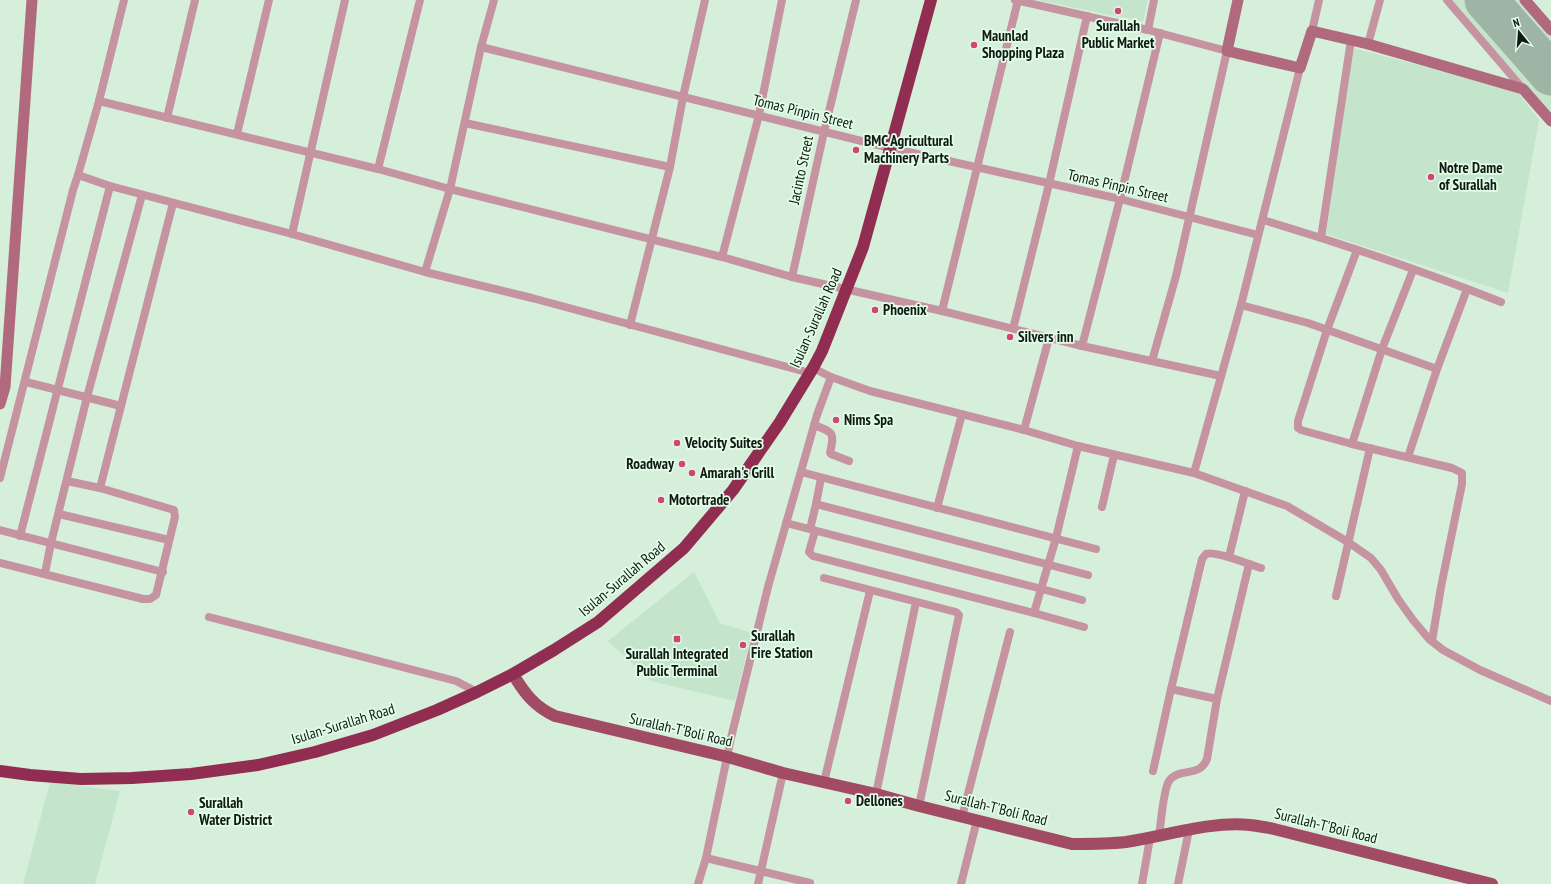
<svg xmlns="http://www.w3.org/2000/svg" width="1551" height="884" viewBox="0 0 1551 884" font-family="'PT Sans Narrow',sans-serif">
	<rect width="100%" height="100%" fill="#d5efdb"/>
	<g fill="#c4e5cb">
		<polygon points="1038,0 1148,0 1143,22"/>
		<polygon points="1453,0 1522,0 1551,34 1551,116"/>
		<polygon points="1352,48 1516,90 1539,120 1508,293 1326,234"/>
		<polygon points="694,572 720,623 752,633 735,701 651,681 608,641"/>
		<polygon points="50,782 120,791 95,884 23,884"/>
	</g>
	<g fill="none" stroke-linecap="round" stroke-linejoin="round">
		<polyline stroke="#9eb4a4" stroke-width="43" points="1486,0 1551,74"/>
		<g stroke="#c694a0" stroke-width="8">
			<polyline points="1015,0 1148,30 1227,51 1176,276 1152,361"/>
			<polyline points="1447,0 1523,89"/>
			<polyline points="1148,30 1154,0"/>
			<polyline points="1312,31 1319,0"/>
			<polyline points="1368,44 1380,0"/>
			<polyline points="481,47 890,148 1120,199 1258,235"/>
			<polyline points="99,101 378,169 450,189 722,257 792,277 942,311 1082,346 1221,376"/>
			<polyline points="167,118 195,0"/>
			<polyline points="465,123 670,167"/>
			<polyline points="237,134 269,0"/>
			<polyline points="378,169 420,0"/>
			<polyline points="78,175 99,101 124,0"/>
			<path d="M1263 220C1343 244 1423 271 1501 302"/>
			<polyline points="292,234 345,0"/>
			<polyline points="1321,238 1351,40"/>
			<polyline points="1357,250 1327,330 1298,421 1298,428 1301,430 1352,444 1452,468 1462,473 1462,484 1441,587 1432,641"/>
			<polyline points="722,257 759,115 782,0"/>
			<polyline points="425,272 450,189 481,47 494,0"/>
			<polyline points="792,277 824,132 856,0"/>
			<polyline points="1241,305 1308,323 1437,369"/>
			<polyline points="942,311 1018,0"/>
			<polyline points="630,325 670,167 683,97 705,0"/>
			<polyline points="1013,329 1049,184 1087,16"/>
			<polyline points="1082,346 1120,199 1160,33"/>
			<polyline points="813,368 831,377 870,391 1024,430 1078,446 1194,473 1287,506 1348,542 1371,558 1381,570 1398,599 1413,620 1429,639 1443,650 1480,670 1551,701"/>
			<polyline points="26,382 121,406"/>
			<path d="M814 425C833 432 835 432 830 453L831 454 849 461"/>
			<polyline points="1024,430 1049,338"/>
			<polyline points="1352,444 1382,349 1413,270"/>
			<polyline points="1408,457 1437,369 1467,289"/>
			<polyline points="801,472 1096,549"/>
			<polyline points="1194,473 1241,305 1300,68"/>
			<polyline points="0,478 73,190 78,175 110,186 292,234 425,272 532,298 810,373"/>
			<polyline points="100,488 173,203"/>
			<polyline points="816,504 821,478"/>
			<polyline points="1102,507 1114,455"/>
			<polyline points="937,508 962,414"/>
			<polyline points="59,514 169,540"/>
			<polyline points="786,523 1042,589 1082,600"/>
			<polyline points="810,529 816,504 1088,575"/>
			<polyline points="0,530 163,572"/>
			<polyline points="815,531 809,552 813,556 1034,613 1084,627"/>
			<polyline points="20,536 110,186"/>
			<polyline points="1229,557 1245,491"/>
			<polyline points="0,563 143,599 150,599 156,595 175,517 174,510 100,488 67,481"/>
			<polyline points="45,573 51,543 87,397 142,195"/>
			<polyline points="824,578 956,612 959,615 919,806"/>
			<polyline points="1336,596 1370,448"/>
			<polyline points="1034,613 1056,538 1078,446"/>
			<polyline points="209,617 456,681 477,692"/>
			<polyline points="1171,689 1217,699"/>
			<path d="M1153 771 1171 689 1202 559C1204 557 1204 556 1206 554 1215 550 1250 565 1261 568"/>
			<polyline points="824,782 870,591"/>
			<polyline points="876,794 916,602"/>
			<polyline points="962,817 1010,632"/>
			<path d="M1159 836C1161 824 1163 790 1169 781 1178 767 1200 778 1207 759L1217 699 1249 564"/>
			<polyline points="706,858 810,883"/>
			<polyline points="698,884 706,858 731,738 768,587 817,415 831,377"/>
			<polyline points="758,884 783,773"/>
			<polyline points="961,884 977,820"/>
			<polyline points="1142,884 1150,838"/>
			<polyline points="1178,884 1189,830"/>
		</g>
		<g stroke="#b16a7d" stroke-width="11">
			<polyline points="1238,0 1227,51 1300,68 1312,31 1368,44 1523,89 1551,121"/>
			<polyline points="1525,0 1551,30"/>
			<polyline points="0,404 5,387 32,0"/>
		</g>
		<path stroke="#a14b65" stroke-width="12" d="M513 674C524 693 535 707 555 716L728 757 783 773 876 794 919 806 1072 844C1090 844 1108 844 1126 842 1167 836 1209 821 1250 825 1258 826 1266 827 1274 829L1492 884"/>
		<polyline stroke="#912d50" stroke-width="12" points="0,771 30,775 81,779 132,778 191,774 258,765 315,752 373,735 437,710 477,692 513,674 554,650 598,622 684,548 733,490 780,422 813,368 822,351 863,247 931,0"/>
	</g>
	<g fill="#d04476" stroke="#e2fde8" stroke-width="1.5">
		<circle cx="1118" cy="11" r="4"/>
		<circle cx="974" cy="45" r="4"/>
		<circle cx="856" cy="150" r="4"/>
		<circle cx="1431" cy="177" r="4"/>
		<circle cx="875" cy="310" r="4"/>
		<circle cx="1010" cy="337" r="4"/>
		<circle cx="836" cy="420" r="4"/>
		<circle cx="677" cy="443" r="4"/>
		<circle cx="682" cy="464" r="4"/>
		<circle cx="692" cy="473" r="4"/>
		<circle cx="661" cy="500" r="4"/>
		<rect x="673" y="635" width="8" height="8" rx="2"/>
		<circle cx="743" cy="645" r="4"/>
		<circle cx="848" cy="801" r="4"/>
		<circle cx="191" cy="812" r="4"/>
	</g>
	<g text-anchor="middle" stroke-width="3.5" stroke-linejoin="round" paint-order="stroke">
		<g font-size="15" font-weight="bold" fill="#101912" stroke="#e2fde8" text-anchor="start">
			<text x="1118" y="31" text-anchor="middle">Surallah<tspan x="1118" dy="17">Public Market</tspan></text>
			<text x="982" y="41">Maunlad<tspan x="982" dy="17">Shopping Plaza</tspan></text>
			<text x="864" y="146">BMC Agricultural<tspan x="864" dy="17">Machinery Parts</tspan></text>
			<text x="1439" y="173">Notre Dame<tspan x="1439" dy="17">of Surallah</tspan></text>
			<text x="883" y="315">Phoenix</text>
			<text x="1018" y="342">Silvers inn</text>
			<text x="844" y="425">Nims Spa</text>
			<text x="685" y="448">Velocity Suites</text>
			<text x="674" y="469" text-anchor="end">Roadway</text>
			<text x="700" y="478">Amarah's Grill</text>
			<text x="669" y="505">Motortrade</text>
			<text x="751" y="641">Surallah<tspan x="751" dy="17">Fire Station</tspan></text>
			<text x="677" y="659" text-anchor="middle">Surallah Integrated<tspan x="677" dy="17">Public Terminal</tspan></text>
			<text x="856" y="806">Dellones</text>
			<text x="199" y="808">Surallah<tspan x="199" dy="17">Water District</tspan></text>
		</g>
		<g font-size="15" fill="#101912" stroke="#e2fde8">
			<text transform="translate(803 112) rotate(14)" y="5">Tomas Pinpin Street</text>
			<text transform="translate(801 170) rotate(-78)" y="5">Jacinto Street</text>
			<text transform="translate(1118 186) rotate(13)" y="5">Tomas Pinpin Street</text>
			<text transform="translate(816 318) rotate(-66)" y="5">Isulan-Surallah Road</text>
			<text transform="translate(622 579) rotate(-40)" y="5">Isulan-Surallah Road</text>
			<text transform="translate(343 724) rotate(-17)" y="5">Isulan-Surallah Road</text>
			<text transform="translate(681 730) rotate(13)" y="5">Surallah-T'Boli Road</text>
			<text transform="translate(996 808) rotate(14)" y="5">Surallah-T'Boli Road</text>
			<text transform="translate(1326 826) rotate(14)" y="5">Surallah-T'Boli Road</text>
		</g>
	</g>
	<g transform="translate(1519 32) rotate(343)" stroke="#e2fde8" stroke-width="3" paint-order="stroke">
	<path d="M0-3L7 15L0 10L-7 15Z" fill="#101912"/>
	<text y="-6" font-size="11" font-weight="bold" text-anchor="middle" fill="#101912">N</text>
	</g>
</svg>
